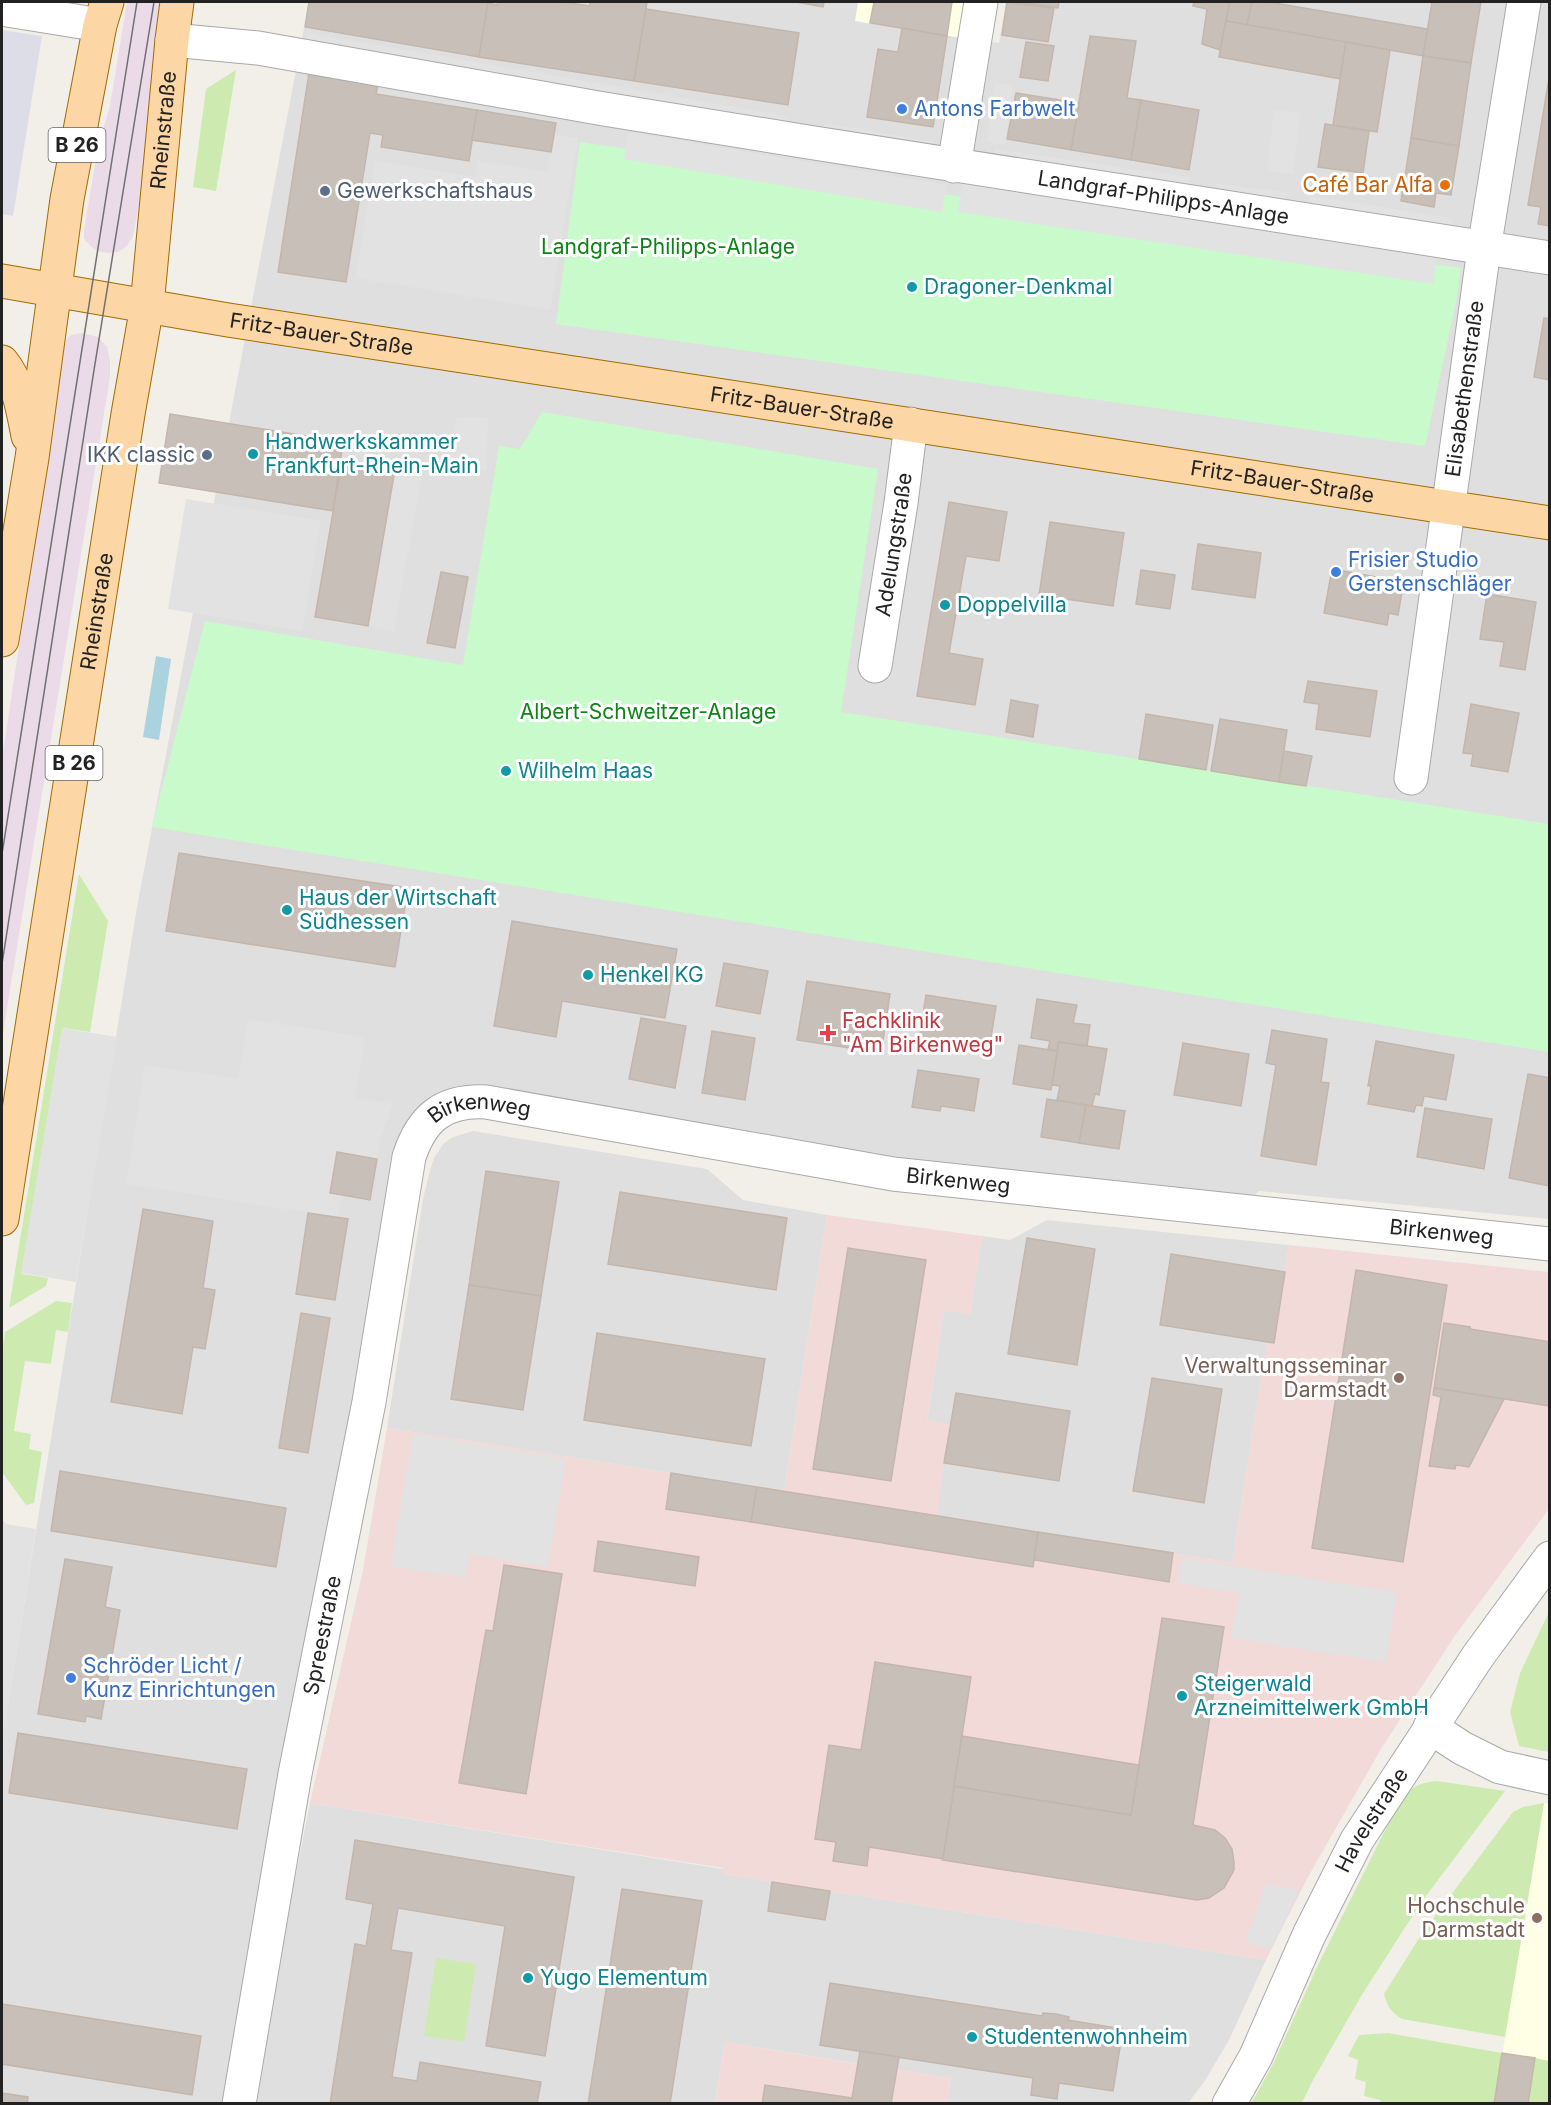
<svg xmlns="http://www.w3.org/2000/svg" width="1551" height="2105" viewBox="0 0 1551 2105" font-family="Inter,sans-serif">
	<rect width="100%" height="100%" fill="#f2efe9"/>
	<g fill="#e0dfdf">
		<polygon points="309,2 858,2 856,21 999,43 1006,2 1549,2 1549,1219 1259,1191 1237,1211 486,1102 426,1123 239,2103 2,2104 2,1741 137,907"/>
		<polygon points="473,1131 707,1169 743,1200 827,1215 784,1491 387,1428 423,1199 430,1170 434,1158 444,1143 453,1137"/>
		<polygon points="1047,1220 1289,1245 1274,1343 1267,1342 1232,1563 936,1515 950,1425 927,1421 944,1310 970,1314 982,1236 1010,1240"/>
		<polygon points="310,1803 723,1869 723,1874 1266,1960 1229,2040 1204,2082 1188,2103 947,2103 951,2078 897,2070 899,2057 860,2051 858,2064 725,2042 715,2103 257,2104 280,1956"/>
	</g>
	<g fill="#f2dad9">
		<polygon points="827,1215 982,1236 970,1314 944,1311 927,1420 950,1424 937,1515 1232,1563 1267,1341 1274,1342 1289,1245 1549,1272 1549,1509 1456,1634 1381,1749 1308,1877 1266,1960 722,1874 723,1868 310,1803 363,1570 387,1428 784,1491"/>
		<polygon points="725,2042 857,2064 860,2051 899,2057 897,2070 951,2078 947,2103 715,2104"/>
	</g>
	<g fill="#ebdbe8">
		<polygon points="127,2 164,2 140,200 133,236 127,246 118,252 109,253 100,252 93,248 84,239 84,230 98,147 110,106"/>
		<polygon points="82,333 98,337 107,347 110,361 110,377 2,1039 2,759 64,347 66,340 71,335"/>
	</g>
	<g fill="#ffffe5">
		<polygon points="858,2 981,2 975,40 855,21"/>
		<polygon points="1544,1803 1549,1804 1549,2103 1494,2104"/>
	</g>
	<g fill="#cdebb0">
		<polygon points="236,70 216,191 193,187 206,89"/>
		<polygon points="79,874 108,921 90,1032 63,1028 22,1274 48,1278 46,1286 9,1308"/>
		<polygon points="56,1301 72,1303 68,1332 56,1330 51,1364 25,1361 14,1431 31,1434 29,1449 42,1452 34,1503 26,1505 2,1472 2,1352 5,1332"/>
		<polygon points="1549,1612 1549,1752 1519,1746 1510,1712 1520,1673"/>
		<path d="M1437 1781 1505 1791 1420 1904 1360 1998 1312 2082 1302 2103 1251 2104 1274 2062 1317 1967 1399 1802C1411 1787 1418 1783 1437 1781Z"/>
		<path d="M1544 1803 1505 2037 1402 2019C1391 2012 1387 2006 1384 1994L1423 1932 1513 1812 1523 1807Z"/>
		<polygon points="436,1958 476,1964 464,2042 424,2036"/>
		<polygon points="1388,2033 1502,2053 1494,2103 1381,2103 1380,2100 1364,2096 1366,2082 1355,2079 1358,2060 1348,2056 1359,2035"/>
		<polygon points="1535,2058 1549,2061 1549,2103 1528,2104"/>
	</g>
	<g fill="#c8facc">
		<polygon points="580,142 1461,268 1457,297 1425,446 556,324"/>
		<polygon points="542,412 878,469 841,712 1549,824 1549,1052 152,827 205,621 463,665 499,446 520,449"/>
	</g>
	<g fill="#e2e2e2">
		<polygon points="307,33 788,116 786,129 305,46"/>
		<polygon points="995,83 1013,85 1005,145 987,142"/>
		<polygon points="1274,110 1300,113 1293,174 1267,171"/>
		<polygon points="824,123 934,142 932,154 822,134"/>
		<polygon points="628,132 947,185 942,212 624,159"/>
		<polygon points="553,135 578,138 550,310 356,278 375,161 475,177 478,161 547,172"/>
		<polygon points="995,149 1189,177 1187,189 994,162"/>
		<polygon points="963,183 1437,256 1433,284 958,212"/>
		<polygon points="1218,184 1287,192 1285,205 1216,197"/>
		<polygon points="1310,196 1452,218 1450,231 1308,209"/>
		<polygon points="457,417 488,417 486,471 447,467"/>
		<polygon points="396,469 422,473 394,632 368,626"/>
		<polygon points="186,499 321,521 302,631 168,609"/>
		<polygon points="248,1019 365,1037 355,1098 393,1104 380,1141 377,1159 337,1153 330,1193 342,1196 338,1217 126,1184 145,1065 238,1079"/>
		<polygon points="62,1028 117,1037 76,1282 21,1273"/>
		<polygon points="413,1434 566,1459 548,1567 469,1554 465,1578 391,1566"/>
		<polygon points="2,1519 6,1524 36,1529 2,1743"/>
		<polygon points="1182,1558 1397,1592 1386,1662 1231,1638 1239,1593 1178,1583"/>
		<polygon points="1267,1883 1299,1891 1271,1950 1245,1942"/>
	</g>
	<polygon fill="#dddde8" points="2,30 42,36 13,216 2,214"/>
	<polygon fill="#aad3df" points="156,656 171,659 159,740 143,737"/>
	<g fill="#c7bfb8" stroke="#c4b6ab" stroke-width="1.5">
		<polygon points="309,2 480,2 488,3 479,57 305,27"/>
		<polygon points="498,2 563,2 590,6 590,2 647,2 634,81 479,57 488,3 497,5"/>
		<polygon points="796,2 824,2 823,7"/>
		<polygon points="874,2 952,2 947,36 870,23"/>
		<polygon points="1007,2 1054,8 1048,42 1002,35"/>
		<polygon points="1017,2 1059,2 1058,8"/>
		<polygon points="1194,2 1230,2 1220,50 1202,44 1207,9 1193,6"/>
		<polygon points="1230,2 1252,2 1247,25 1226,21"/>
		<polygon points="1252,2 1268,2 1428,29 1423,56 1247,25"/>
		<polygon points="1432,2 1481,2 1471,63 1423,56"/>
		<polygon points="646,9 799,33 788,105 634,81"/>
		<polygon points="1226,21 1346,42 1340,79 1219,57"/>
		<polygon points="902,28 947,36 933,127 867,117 878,49 898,52"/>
		<polygon points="1090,36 1136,41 1127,98 1141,100 1131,160 1071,150"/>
		<polygon points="1026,42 1054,46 1048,81 1020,77"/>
		<polygon points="1346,42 1390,50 1377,132 1333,125"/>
		<polygon points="1423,56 1471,63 1459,146 1411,138"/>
		<polygon points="1550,72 1550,226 1538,224 1541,207 1528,205"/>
		<polygon points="309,73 378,84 376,94 477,110 469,161 381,147 383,135 370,133 346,282 278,272"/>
		<polygon points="1016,93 1079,103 1071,150 1007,139"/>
		<polygon points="1141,100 1199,110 1189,170 1131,160"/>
		<polygon points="477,110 556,123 551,152 472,140"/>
		<polygon points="1325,124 1369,131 1363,173 1318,167"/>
		<polygon points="1411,138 1459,146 1451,195 1436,193 1434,207 1401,201"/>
		<polygon points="1544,318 1550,319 1550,380 1534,377"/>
		<polygon points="170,414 343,442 333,511 159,483"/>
		<polygon points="341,466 394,475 368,626 315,617"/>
		<polygon points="949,502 1007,512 999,561 966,556 949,653 983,659 975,705 917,696"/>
		<polygon points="1050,522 1124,533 1113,606 1039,595"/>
		<polygon points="1198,544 1261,553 1255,598 1192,589"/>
		<polygon points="1332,569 1394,580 1392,590 1402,592 1398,615 1389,613 1387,625 1324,613"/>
		<polygon points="1141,570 1175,575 1170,609 1136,604"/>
		<polygon points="441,572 468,577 455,648 427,643"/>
		<polygon points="1487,594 1536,602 1525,670 1500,666 1504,642 1480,639"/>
		<polygon points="1308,681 1377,691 1370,737 1316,729 1319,704 1304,702"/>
		<polygon points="1011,700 1038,705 1033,737 1006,732"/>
		<polygon points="1471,704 1519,713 1508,772 1471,766 1473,754 1463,753"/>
		<polygon points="1146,714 1213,725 1206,770 1139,759"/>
		<polygon points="1220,719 1287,730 1279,782 1211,771"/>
		<polygon points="1284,751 1312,756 1306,786 1279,782"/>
		<polygon points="179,853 408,888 395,967 166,931"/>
		<polygon points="512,921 677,949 665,1018 562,1001 556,1037 494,1026"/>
		<polygon points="724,963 768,971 760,1014 716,1006"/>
		<polygon points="807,981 890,994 881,1053 797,1040"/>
		<polygon points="926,995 996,1006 989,1050 919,1039"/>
		<polygon points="1037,999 1077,1005 1073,1023 1090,1025 1087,1046 1059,1042 1057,1051 1048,1049 1050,1041 1031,1038"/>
		<polygon points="641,1018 686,1026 675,1088 629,1079"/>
		<polygon points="1272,1030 1327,1039 1321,1082 1329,1083 1316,1165 1261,1156 1276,1065 1266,1063"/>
		<polygon points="712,1031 755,1038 745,1100 702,1093"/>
		<polygon points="1376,1041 1454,1055 1446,1100 1424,1096 1422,1106 1416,1105 1414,1112 1368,1104 1371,1086 1368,1086"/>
		<polygon points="1059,1042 1107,1049 1099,1095 1095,1094 1092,1106 1057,1100 1060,1086 1052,1085"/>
		<polygon points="1183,1043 1249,1054 1241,1106 1174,1095"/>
		<polygon points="1019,1045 1057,1051 1051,1090 1013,1084"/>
		<polygon points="918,1070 979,1079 974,1111 941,1106 940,1111 912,1107"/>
		<polygon points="1528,1074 1550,1078 1550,1186 1509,1178"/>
		<polygon points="1047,1099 1086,1105 1079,1143 1041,1137"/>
		<polygon points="1086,1105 1125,1111 1119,1149 1079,1143"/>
		<polygon points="1425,1108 1492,1119 1484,1169 1417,1157"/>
		<polygon points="337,1152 377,1159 370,1200 330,1193"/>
		<polygon points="486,1171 559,1182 541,1296 469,1285"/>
		<polygon points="620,1192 787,1218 776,1290 608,1264"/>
		<polygon points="143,1209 213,1221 203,1288 215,1290 205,1349 193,1347 182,1414 111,1402"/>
		<polygon points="308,1213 348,1219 335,1300 296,1294"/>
		<polygon points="1027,1238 1095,1249 1077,1365 1008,1354"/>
		<polygon points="848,1248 926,1260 891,1481 813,1469"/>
		<polygon points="1171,1254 1285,1272 1274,1343 1160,1325"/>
		<polygon points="1356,1270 1447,1285 1403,1562 1312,1548"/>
		<polygon points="469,1285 541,1296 523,1410 451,1399"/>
		<polygon points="301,1313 330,1318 308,1453 279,1448"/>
		<polygon points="1444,1323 1470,1327 1470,1329 1550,1342 1550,1406 1434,1388"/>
		<polygon points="597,1333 765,1359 751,1446 584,1420"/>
		<polygon points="1152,1378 1222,1389 1204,1503 1133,1491"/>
		<polygon points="1434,1388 1504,1399 1469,1467 1456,1465 1455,1469 1429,1466 1441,1397 1433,1395"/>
		<polygon points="956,1393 1070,1411 1059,1481 944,1463"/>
		<polygon points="60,1471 286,1508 276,1567 51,1531"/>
		<polygon points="671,1473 757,1487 751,1522 666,1509"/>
		<polygon points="757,1487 1038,1532 1033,1567 751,1522"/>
		<polygon points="1038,1532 1173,1553 1169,1582 1034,1560"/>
		<polygon points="598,1541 699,1557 695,1586 594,1571"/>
		<polygon points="65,1559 112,1567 105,1607 120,1610 101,1719 86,1716 85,1722 38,1714"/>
		<polygon points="504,1565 562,1574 526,1794 459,1783 486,1630 493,1631"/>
		<polygon points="1162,1618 1224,1627 1193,1825 1215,1830 1225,1838 1232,1849 1234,1862 1234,1870 1224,1888 1209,1898 1197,1900 942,1860 954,1786 1131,1815"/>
		<polygon points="875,1662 971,1677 943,1859 869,1847 867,1866 833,1861 836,1842 815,1839 829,1745 861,1750"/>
		<polygon points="18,1733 247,1769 237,1829 9,1793"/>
		<polygon points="962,1736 1139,1765 1131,1815 954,1786"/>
		<polygon points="355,1840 574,1877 545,2056 486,2046 505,1926 398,1908 391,1950 412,1953 392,2077 417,2081 420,2062 541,2082 537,2104 330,2104 355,1944 366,1946 373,1904 346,1899"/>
		<polygon points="772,1882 830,1891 825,1920 768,1911"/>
		<polygon points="622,1889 702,1901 670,2104 588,2104"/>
		<polygon points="830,1983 1042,2016 1043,2013 1056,2014 1069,2017 1068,2020 1123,2029 1113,2091 1059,2083 1057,2099 1031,2095 1033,2078 820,2045"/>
		<polygon points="2,2004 201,2036 192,2095 2,2064"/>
		<polygon points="860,2051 899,2057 891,2104 762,2104 765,2085 852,2098"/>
		<polygon points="1502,2053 1535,2058 1528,2104 1494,2104"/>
		<polygon points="2,2093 28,2097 27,2104 2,2104"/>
	</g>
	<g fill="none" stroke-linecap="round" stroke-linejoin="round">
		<defs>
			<g id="minor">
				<polyline points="2,9 100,25"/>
				<path id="s1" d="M172 40 258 48 604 109 808 142 1550 258"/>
				<polyline points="954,166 981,2"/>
				<path id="s2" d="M875 666 901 503 911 424"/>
				<path id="s3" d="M1411 778 1484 249 1524 2"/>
				<polyline points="1430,1727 1462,1748 1500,1767 1550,1778"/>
				<path id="s4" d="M239 2104 295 1774 369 1402 409 1157C422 1117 444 1100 486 1102L893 1174 1550 1244"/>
				<path id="s5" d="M1229 2104 1256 2056 1309 1935 1357 1840 1478 1656 1550 1558"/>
			</g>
			<g id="primary">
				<path id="s6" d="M2 281 228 320 1550 523"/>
				<path d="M2 362C19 383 23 410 28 436"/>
				<polyline points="2,640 32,458 67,199 100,25 107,2"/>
				<path id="s7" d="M2 1219 128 414 147 306 172 40 177 2"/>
			</g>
		</defs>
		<use href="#minor" stroke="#a9a9a9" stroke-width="35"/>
		<use href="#primary" stroke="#a06b00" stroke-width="35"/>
		<use href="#minor" stroke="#fff" stroke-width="33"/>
		<use href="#primary" stroke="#fcd6a4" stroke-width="33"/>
		<g stroke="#707070" stroke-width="1.5">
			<polyline points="2,854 137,2"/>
			<polyline points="2,964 94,370 154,2"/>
		</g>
	</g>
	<g fill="#3f7fe0" stroke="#fff" stroke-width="2">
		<circle cx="902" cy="109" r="6"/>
		<circle cx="1336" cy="572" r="6"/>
		<circle cx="71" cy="1678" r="6"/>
	</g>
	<circle fill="#e8710a" stroke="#fff" stroke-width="2" cx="1445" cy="185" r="6"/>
	<g fill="#5c6f8a" stroke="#fff" stroke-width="2">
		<circle cx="325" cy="191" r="6"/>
		<circle cx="207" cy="455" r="6"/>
	</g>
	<g fill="#0f9aa8" stroke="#fff" stroke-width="2">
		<circle cx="912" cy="287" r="6"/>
		<circle cx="253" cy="454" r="6"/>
		<circle cx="945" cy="605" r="6"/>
		<circle cx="506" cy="771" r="6"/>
		<circle cx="287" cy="910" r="6"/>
		<circle cx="588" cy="975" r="6"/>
		<circle cx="1182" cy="1696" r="6"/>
		<circle cx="528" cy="1978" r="6"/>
		<circle cx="972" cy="2037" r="6"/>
	</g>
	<path fill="#e0444e" stroke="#fff" stroke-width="2" d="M825 1024h6v6h6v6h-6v6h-6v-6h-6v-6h6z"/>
	<g fill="#8d6e63" stroke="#fff" stroke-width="2">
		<circle cx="1399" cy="1378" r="6"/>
		<circle cx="1537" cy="1918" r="6"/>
	</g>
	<g text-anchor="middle" stroke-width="6" stroke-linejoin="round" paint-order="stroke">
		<g fill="#fff" stroke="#646464" stroke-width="1.5">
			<rect x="48.5" y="128" width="57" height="34" rx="4.5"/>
			<rect x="45.5" y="746" width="57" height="34" rx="4.5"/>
		</g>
		<g font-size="20" font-weight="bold" fill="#222">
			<text x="77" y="152">B 26</text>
			<text x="74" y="770">B 26</text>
		</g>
		<g font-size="21" fill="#366cbe" stroke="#fff" text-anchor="start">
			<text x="914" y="116">Antons Farbwelt</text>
			<text x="1348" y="567">Frisier Studio<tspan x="1348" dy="24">Gerstenschläger</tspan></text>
			<text x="83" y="1673">Schröder Licht /<tspan x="83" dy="24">Kunz Einrichtungen</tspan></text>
		</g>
		<g font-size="21" fill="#222" stroke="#fff">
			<text dy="7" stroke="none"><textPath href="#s7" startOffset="1101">Rheinstraße</textPath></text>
			<text dy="7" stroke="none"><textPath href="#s1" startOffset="1004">Landgraf-Philipps-Anlage</textPath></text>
			<text dy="7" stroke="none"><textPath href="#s6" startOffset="324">Fritz-Bauer-Straße</textPath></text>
			<text dy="7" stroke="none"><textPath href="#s3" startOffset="393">Elisabethenstraße</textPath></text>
			<text dy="7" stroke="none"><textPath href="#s6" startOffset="810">Fritz-Bauer-Straße</textPath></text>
			<text dy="7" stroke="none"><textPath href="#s6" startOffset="1296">Fritz-Bauer-Straße</textPath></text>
			<text dy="7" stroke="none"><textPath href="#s2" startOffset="123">Adelungstraße</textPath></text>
			<text dy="7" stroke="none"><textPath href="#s7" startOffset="615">Rheinstraße</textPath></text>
			<text dy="7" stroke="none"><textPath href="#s4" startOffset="1059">Birkenweg</textPath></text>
			<text dy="7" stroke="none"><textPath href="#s4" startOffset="1545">Birkenweg</textPath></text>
			<text dy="7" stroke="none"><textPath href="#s4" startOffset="2031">Birkenweg</textPath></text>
			<text dy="7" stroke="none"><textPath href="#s4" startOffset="476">Spreestraße</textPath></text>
			<text dy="7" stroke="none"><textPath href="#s5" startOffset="318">Havelstraße</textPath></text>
		</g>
		<g font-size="21" fill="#c56008" stroke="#fff" text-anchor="end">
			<text x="1433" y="192">Café Bar Alfa</text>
		</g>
		<g font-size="21" fill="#4e5e75" stroke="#fff" text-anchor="start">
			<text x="337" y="198">Gewerkschaftshaus</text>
			<text x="195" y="462" text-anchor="end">IKK classic</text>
		</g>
		<g font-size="21" fill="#0c8416" stroke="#fff">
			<text x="668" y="254">Landgraf-Philipps-Anlage</text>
			<text x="648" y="719">Albert-Schweitzer-Anlage</text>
		</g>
		<g font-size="21" fill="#0d838f" stroke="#fff" text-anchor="start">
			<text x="924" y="294">Dragoner-Denkmal</text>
			<text x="265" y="449">Handwerkskammer<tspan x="265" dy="24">Frankfurt-Rhein-Main</tspan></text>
			<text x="957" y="612">Doppelvilla</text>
			<text x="518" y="778">Wilhelm Haas</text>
			<text x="299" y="905">Haus der Wirtschaft<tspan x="299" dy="24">Südhessen</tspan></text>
			<text x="600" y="982">Henkel KG</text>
			<text x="1194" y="1691">Steigerwald<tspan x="1194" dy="24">Arzneimittelwerk GmbH</tspan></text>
			<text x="540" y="1985">Yugo Elementum</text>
			<text x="984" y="2044">Studentenwohnheim</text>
		</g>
		<g font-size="21" fill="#be3a42" stroke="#fff" text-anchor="start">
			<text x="842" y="1028">Fachklinik<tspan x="842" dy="24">"Am Birkenweg"</tspan></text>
		</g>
		<g font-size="21" fill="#785e54" stroke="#fff" text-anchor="end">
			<text x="1387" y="1373">Verwaltungsseminar<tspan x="1387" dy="24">Darmstadt</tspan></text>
			<text x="1525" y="1913">Hochschule<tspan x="1525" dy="24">Darmstadt</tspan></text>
		</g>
	</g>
	<rect width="1551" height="2105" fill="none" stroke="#222222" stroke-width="6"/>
</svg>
